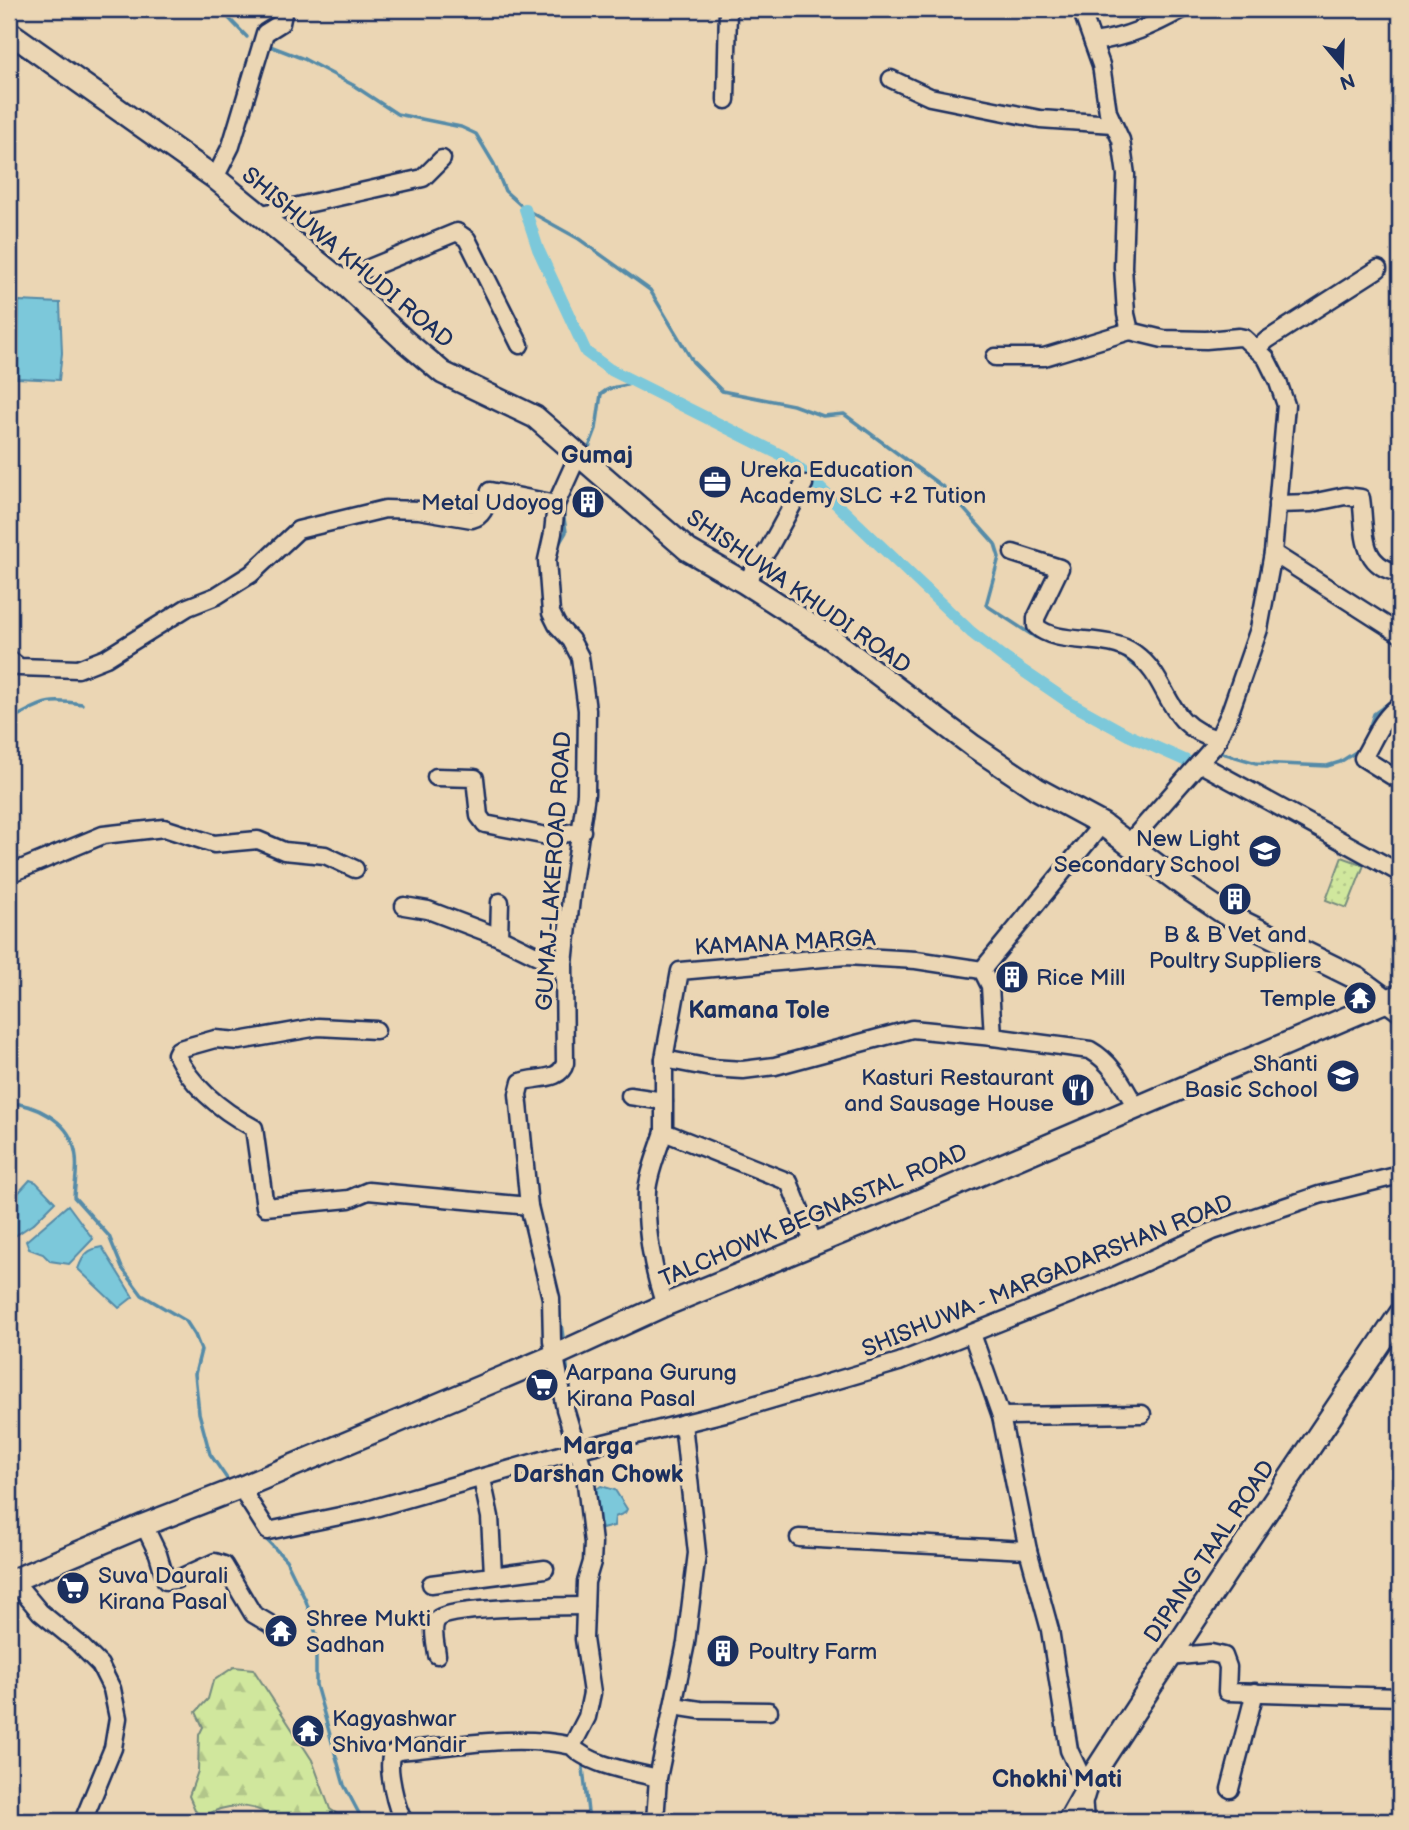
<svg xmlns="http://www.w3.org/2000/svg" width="1409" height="1830" viewBox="0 0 1409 1830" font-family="'Balsamiq Sans',sans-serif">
	<defs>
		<pattern id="grass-dots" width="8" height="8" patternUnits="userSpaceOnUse" patternTransform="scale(1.75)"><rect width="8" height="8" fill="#d0e79d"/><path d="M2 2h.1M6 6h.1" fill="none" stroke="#b2c68a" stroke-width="1.8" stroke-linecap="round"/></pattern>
		<pattern id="forest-firs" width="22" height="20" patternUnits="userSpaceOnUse" patternTransform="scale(1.75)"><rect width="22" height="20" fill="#d0e79d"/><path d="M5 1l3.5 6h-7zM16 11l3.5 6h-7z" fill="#b2c68a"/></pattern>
	</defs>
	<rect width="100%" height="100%" fill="#ebd6b4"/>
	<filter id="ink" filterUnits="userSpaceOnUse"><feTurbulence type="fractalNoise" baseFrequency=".0143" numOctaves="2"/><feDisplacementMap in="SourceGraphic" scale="14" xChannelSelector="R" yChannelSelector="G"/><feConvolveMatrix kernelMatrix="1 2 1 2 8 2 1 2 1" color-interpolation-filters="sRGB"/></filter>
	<g filter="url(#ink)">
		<polygon fill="url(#grass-dots)" stroke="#768b7e" stroke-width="2" points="1342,857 1364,865 1347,908 1326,900"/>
		<path fill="url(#forest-firs)" stroke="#768b7e" stroke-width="2" d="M234 1667 253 1669 312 1760 330 1809 347 1821H274C260 1802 221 1802 204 1818L196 1812 189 1796 198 1771 199 1735 203 1727 196 1712 208 1699 213 1681Z"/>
		<g fill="#7bc8da" stroke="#558ba8" stroke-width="2">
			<polygon points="19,301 60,303 62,353 59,380 17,378"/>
			<polygon points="30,1180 36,1182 55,1202 33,1224 9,1240 9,1203"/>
			<polygon points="68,1205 93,1239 69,1264 50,1261 43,1254 29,1249 26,1241"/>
			<path d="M102 1247 133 1297 119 1308 78 1269C83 1255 88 1249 102 1247Z"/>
			<polygon points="601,1486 615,1490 627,1509 625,1513 615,1517 614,1526 602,1529 594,1502 595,1490"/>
		</g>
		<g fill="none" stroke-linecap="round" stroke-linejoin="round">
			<g stroke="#558ba8" stroke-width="3.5">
				<polyline points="220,9 247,37"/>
				<polyline points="270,46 304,59 353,85 397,114 461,127 476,134 494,164 505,191 525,209 579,239 650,290 693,362 722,391 793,405 823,416 844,414 947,490 995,544 999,557 986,605 1035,637 1045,640"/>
				<path d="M588 450 596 429 601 394C611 384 623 389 634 382"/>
				<polyline points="556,549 566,532 563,511"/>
				<polyline points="565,622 578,637"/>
				<polyline points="1121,655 1145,674"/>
				<path d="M9 720C43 704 42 698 82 704"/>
				<polyline points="1367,734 1374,714 1400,695"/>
				<polyline points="1219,752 1256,763 1327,766 1340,762 1362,748"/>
				<polyline points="552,1084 565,1079 571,1068"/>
				<path d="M9 1103C34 1104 67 1120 74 1147 79 1163 75 1181 74 1197L109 1236 122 1268 142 1295 186 1321 195 1335 201 1350 195 1374 199 1413 210 1454 230 1483"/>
				<polyline points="542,1225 556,1285"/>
				<polyline points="559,1310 564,1344"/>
				<polyline points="566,1359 573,1410"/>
				<polyline points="264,1537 286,1560 306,1601 316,1634 316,1685 344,1785 363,1821"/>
				<polyline points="592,1626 593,1602"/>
				<polyline points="582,1759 589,1821"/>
			</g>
			<polyline stroke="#7bc8da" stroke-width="12" points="525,209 538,249 586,352 609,369 783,456 804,473 971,632 1003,657 1070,703 1128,735 1189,762"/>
			<defs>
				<g id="minor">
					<polyline points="1081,9 1101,65 1108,112 1121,140 1126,175 1123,267 1126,314 1130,331"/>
					<path d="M1093 42C1126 38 1154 25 1183 9"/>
					<polyline points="891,79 930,97 1040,119 1113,124"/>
					<polyline points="726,100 728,9"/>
					<polyline points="215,178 231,146 265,33 281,23 284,9"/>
					<polyline points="258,215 423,178 442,159"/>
					<polyline points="340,280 457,232 467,239 520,345"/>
					<polyline points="1257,349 1267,340 1378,269"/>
					<polyline points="995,357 1044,357 1130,331"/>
					<path d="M1277 504 1311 503 1345 496 1361 498C1366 530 1358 566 1400 573"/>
					<path d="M1013 553 1060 568 1036 618V626C1058 647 1107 633 1134 653 1173 681 1162 725 1218 739"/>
					<polyline points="1273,553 1400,634"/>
					<polyline points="745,583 769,548 804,484"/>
					<path d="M9 659 19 667 78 669 106 658 188 607 216 596 251 574 298 530 385 509 419 510 472 519C485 516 486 502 490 491L556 504"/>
					<path d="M1400 705C1381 718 1374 740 1363 758L1400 781"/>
					<polyline points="1199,763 1400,873"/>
					<polyline points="436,777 475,778 479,816 485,824 547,836 582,831"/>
					<polyline points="1128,844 1215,745 1229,715 1259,629 1273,553 1286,405 1278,382 1266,358 1244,338 1239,337 1206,340 1163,339 1130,331"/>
					<polyline points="9,874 103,835 164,828 214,844 258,840 284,851 325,855 355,869"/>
					<polyline points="500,902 499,937 550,962 564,964"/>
					<polyline points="404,906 428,910 499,937"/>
					<polyline points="982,970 990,986 993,1037"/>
					<path d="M376 1030 318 1027 239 1041 215 1039 183 1048 178 1050 176 1054C192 1087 222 1111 254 1128L265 1207 349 1199 368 1191 529 1206"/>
					<path d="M664 1059 711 1068 743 1070 775 1066 912 1029 993 1037 1090 1050C1113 1063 1123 1085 1136 1107"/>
					<polyline points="630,1096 664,1101"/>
					<path d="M664 1132C658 1151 649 1171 647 1191 645 1228 653 1271 665 1305"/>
					<polyline points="814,1244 789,1182 664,1132 664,1059 680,971 846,956 916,960 982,970 1102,824"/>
					<polyline points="972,1334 1001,1416 1028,1550 1050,1630 1069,1750 1086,1786"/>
					<polyline points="1001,1416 1142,1414"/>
					<polyline points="482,1479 490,1517 493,1574"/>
					<polyline points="247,1485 247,1498 268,1531 364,1511 588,1447 729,1412 899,1362 1108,1279 1213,1231 1319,1195 1400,1175"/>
					<polyline points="144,1525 158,1554 166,1581 175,1580 215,1562 224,1565 253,1614 275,1627"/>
					<polyline points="799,1538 1028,1550"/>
					<polyline points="431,1584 545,1569"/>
					<polyline points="9,1590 19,1587 40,1612 78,1643 100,1665 112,1689 118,1718 113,1748 83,1821"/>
					<path d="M437 1655C436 1645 430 1625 439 1618 454 1607 561 1606 585 1606"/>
					<polyline points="1169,1657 1211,1653 1224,1656 1228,1667 1227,1692 1400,1697"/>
					<polyline points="674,1706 700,1710 769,1711"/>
					<path d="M572 1746 587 1717 592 1693 584 1639 586 1582 592 1562 593 1543 585 1475 565 1409 552 1341 551 1298 529 1206 518 1094 521 1082C536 1076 560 1082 565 1063L564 964 572 889 586 794 587 710 580 657 571 640 557 625 551 613 547 560 553 533 556 504 579 453"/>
					<polyline points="1230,1789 1255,1692"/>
					<polyline points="1083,1796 1085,1821"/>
					<path d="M404 1821C396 1809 386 1767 392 1754L399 1751C456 1746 517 1734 572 1746 588 1765 634 1772 658 1778"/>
					<polyline points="655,1821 658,1778 686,1643 697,1553 683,1423"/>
				</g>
				<g id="major">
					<polyline points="9,32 215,178 340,280 405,341 443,373 535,417 688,550 745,583 829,637 973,746 1037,789 1102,824 1187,888 1224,913 1358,979 1400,1010"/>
					<polyline points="9,1582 144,1525 247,1485 556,1355 665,1305 904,1207 1398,996"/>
					<path d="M1069 1821 1083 1796 1086 1786C1188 1627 1294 1471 1400 1314"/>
				</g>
			</defs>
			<use href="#minor" stroke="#1b2f5e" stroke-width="21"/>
			<use href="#major" stroke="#1b2f5e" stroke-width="26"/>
			<use href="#minor" stroke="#ebd6b4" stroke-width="16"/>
			<use href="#major" stroke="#ebd6b4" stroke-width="21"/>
		</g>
	</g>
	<defs>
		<symbol id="office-disc" viewBox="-11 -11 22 22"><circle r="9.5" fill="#1b2f5e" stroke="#ebd6b4"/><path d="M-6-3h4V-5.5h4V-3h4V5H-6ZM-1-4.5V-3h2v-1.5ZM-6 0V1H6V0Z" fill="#fff"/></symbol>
		<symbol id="building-disc" viewBox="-11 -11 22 22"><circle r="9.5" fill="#1b2f5e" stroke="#ebd6b4"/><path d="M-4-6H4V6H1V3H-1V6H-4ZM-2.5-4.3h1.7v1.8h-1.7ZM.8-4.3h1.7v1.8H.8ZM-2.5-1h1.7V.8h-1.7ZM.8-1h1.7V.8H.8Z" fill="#fff"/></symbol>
		<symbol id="school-disc" viewBox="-11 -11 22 22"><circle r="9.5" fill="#1b2f5e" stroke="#ebd6b4"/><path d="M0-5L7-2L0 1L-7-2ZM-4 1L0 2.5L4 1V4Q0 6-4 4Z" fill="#fff"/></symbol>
		<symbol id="temple-disc" viewBox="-11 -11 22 22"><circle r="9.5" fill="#1b2f5e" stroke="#ebd6b4"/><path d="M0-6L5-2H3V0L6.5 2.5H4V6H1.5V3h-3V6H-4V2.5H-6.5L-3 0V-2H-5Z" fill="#fff"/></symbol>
		<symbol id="restaurant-disc" viewBox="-11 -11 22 22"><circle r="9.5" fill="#1b2f5e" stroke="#ebd6b4"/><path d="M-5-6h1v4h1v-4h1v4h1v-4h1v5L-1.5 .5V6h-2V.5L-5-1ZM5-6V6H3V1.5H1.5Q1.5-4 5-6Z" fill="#fff"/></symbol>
		<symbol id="supermarket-disc" viewBox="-11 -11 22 22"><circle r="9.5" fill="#1b2f5e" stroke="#ebd6b4"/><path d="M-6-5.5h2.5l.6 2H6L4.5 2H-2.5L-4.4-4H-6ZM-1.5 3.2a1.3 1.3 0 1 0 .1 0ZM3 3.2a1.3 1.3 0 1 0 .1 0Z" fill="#fff"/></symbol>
	</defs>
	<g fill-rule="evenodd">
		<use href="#office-disc" x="696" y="463" width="38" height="38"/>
		<use href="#building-disc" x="569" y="483" width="38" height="38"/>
		<use href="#school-disc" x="1246" y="832" width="38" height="38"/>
		<use href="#building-disc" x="1216" y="880" width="38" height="38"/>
		<use href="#building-disc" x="993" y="958" width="38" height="38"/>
		<use href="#temple-disc" x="1341" y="979" width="38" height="38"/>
		<use href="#school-disc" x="1324" y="1057" width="38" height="38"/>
		<use href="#restaurant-disc" x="1059" y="1071" width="38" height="38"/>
		<use href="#supermarket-disc" x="523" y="1366" width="38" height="38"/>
		<use href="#supermarket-disc" x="54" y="1569" width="38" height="38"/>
		<use href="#temple-disc" x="262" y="1612" width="38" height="38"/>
		<use href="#building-disc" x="704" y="1632" width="38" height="38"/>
		<use href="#temple-disc" x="289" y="1712" width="38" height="38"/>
	</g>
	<g text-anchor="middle" stroke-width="7" stroke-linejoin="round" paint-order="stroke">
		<g font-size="23" fill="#1b2f5e" stroke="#ebd6b4">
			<text transform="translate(348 257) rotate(40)" y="8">SHISHUWA KHUDI ROAD</text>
			<text transform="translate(799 591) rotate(35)" y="8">SHISHUWA KHUDI ROAD</text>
			<text transform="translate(553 871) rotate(-86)" y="8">GUMAJ-LAKEROAD ROAD</text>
			<text transform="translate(785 942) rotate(-3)" y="8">KAMANA MARGA</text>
			<text transform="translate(813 1215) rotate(-23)" y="8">TALCHOWK BEGNASTAL ROAD</text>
			<text transform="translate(1047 1275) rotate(-22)" y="8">SHISHUWA - MARGADARSHAN ROAD</text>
			<text transform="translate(1209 1551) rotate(-56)" y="8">DIPANG TAAL ROAD</text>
		</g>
		<g font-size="23" fill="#1b2f5e" stroke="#ebd6b4" text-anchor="start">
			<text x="740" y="477">Ureka Education<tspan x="740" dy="26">Academy SLC +2 Tution</tspan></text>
			<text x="564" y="510" text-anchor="end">Metal Udoyog</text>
			<text x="1240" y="846" text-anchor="end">New Light<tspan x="1240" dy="26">Secondary School</tspan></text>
			<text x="1235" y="942" text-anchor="middle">B &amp; B Vet and<tspan x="1235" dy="26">Poultry Suppliers</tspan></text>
			<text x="1036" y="985">Rice Mill</text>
			<text x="1336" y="1006" text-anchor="end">Temple</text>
			<text x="1318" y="1071" text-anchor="end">Shanti<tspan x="1318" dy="26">Basic School</tspan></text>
			<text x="1054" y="1085" text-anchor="end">Kasturi Restaurant<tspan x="1054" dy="26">and Sausage House</tspan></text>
			<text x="566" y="1380">Aarpana Gurung<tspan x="566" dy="26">Kirana Pasal</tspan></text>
			<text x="98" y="1583">Suva Daurali<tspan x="98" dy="26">Kirana Pasal</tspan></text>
			<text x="306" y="1626">Shree Mukti<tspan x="306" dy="26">Sadhan</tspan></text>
			<text x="748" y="1659">Poultry Farm</text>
			<text x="332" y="1726">Kagyashwar<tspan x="332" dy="26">Shiva Mandir</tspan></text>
		</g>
		<g font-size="24" font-weight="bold" fill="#1b2f5e" stroke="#ebd6b4">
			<text x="597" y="463">Gumaj</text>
			<text x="759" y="1018">Kamana Tole</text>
			<text x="598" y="1454">Marga<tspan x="598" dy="28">Darshan Chowk</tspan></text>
			<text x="1057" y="1787">Chokhi Mati</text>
		</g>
	</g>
	<rect width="1409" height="1830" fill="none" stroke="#ebd6b4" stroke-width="35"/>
	<rect x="18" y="18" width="1374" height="1795" fill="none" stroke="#1b2f5e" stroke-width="2.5" filter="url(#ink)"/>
	<g transform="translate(1342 66) rotate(161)" stroke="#ebd6b4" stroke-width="5" paint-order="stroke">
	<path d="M0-5L12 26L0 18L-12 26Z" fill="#1b2f5e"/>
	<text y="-10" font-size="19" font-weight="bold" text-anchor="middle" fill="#1b2f5e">N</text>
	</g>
</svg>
